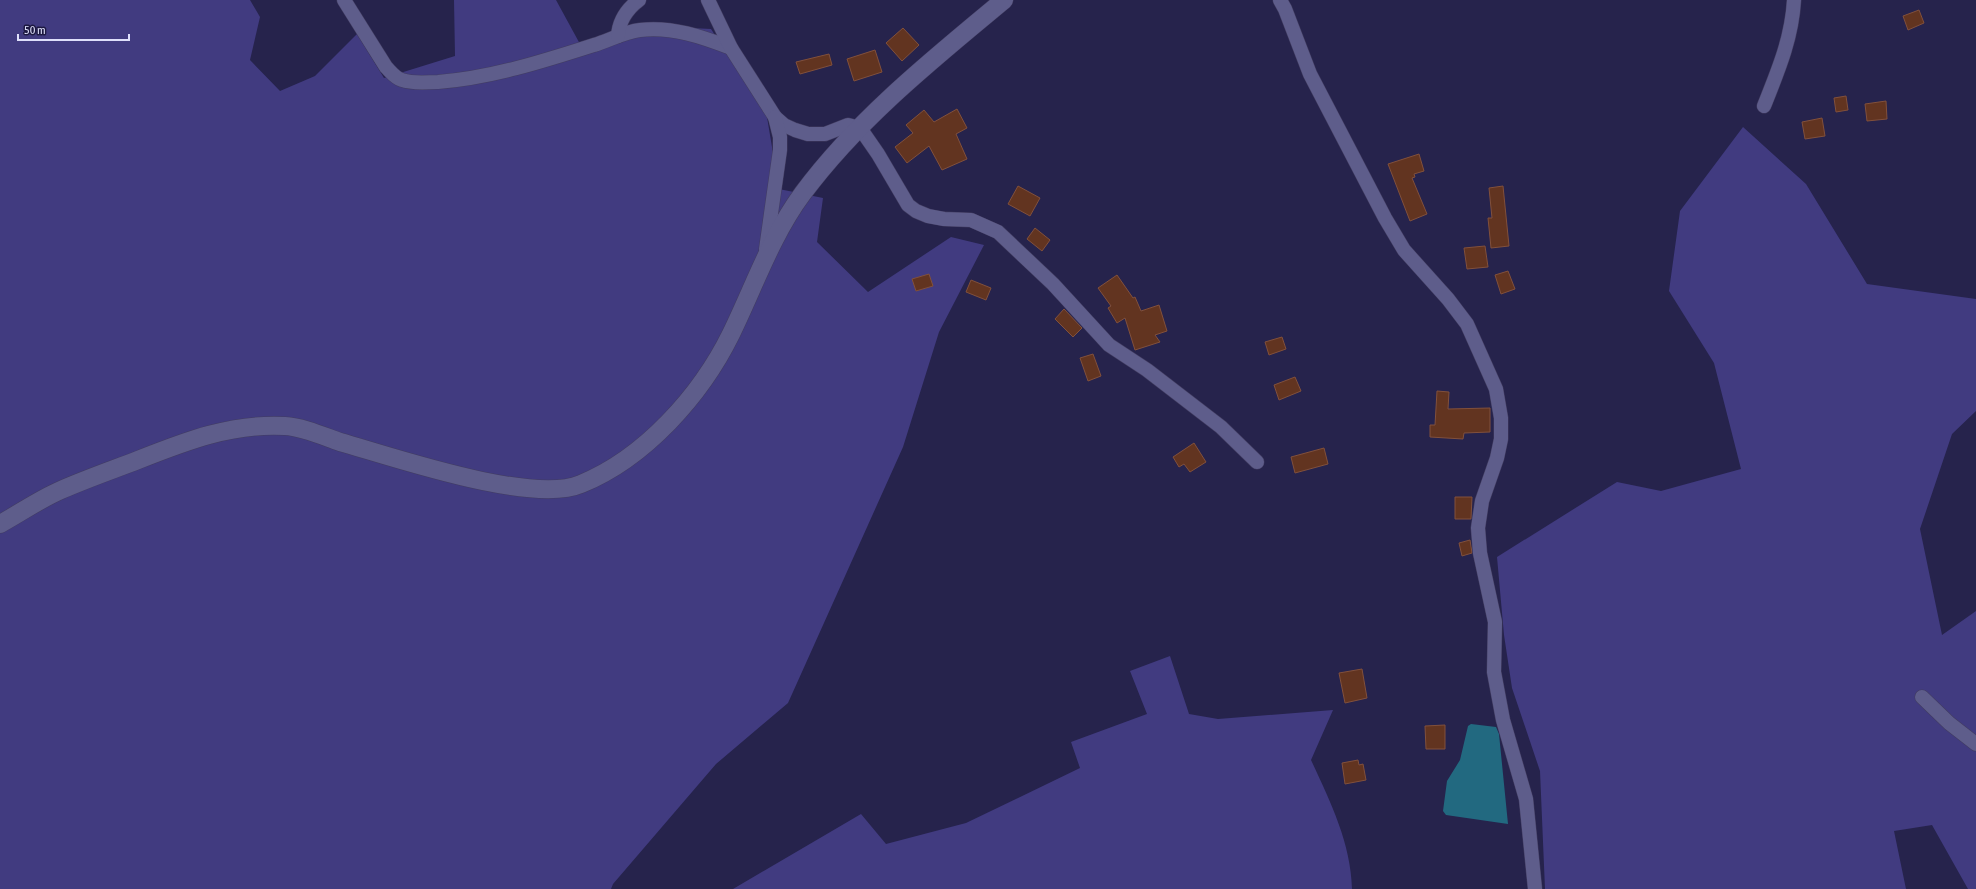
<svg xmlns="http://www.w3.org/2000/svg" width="1976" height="889" viewBox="0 0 1976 889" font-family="'Asap Condensed',sans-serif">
	<rect width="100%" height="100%" fill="#26234c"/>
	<g fill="#413b80">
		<polygon points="0,0 250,0 260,17 250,60 280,91 315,76 357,34 384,78 455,56 454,0 556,0 586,55 623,31 672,27 711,29 767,117 779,189 823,198 817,242 868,292 951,237 984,245 939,332 903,447 788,703 716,764 613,884 611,889 0,889"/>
		<polygon points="1743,127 1806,184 1867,284 1976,299 1976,411 1952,434 1920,529 1942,635 1976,611 1976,889 1968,889 1932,825 1894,831 1906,889 1545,889 1540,771 1512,688 1504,635 1497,557 1617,482 1661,491 1741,469 1714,363 1669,291 1680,211"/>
		<path d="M1170 656 1189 714 1218 719 1333 710 1311 760C1330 801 1351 843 1352 889H733L861 814 886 844 966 823 1080 768 1071 742 1147 714 1130 671Z"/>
	</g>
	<polygon fill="#226980" points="1471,724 1496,727 1499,734 1508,824 1446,815 1443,811 1447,781 1460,760 1468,726"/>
	<g fill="#623420" stroke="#81503c">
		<polygon points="1919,10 1924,23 1908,30 1903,16"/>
		<polygon points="903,28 919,45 902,61 886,43"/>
		<polygon points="875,50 882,72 854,81 847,59"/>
		<polygon points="829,54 832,65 800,74 796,62"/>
		<polygon points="1846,96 1848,110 1836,112 1834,98"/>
		<polygon points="1886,101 1887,119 1867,121 1865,104"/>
		<polygon points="957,109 967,128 956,134 967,159 942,170 929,146 907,163 895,147 913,133 906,125 924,110 934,122"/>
		<polygon points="1822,118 1825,136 1805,139 1802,122"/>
		<polygon points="1419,154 1424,171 1414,174 1415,177 1412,178 1427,214 1410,221 1388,164"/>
		<polygon points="1018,186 1040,198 1030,216 1008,204"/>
		<polygon points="1503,186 1509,246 1491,248 1488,218 1492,218 1489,188"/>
		<polygon points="1035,228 1050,240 1042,251 1027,239"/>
		<polygon points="1485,246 1488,267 1467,269 1464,248"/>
		<polygon points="1508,271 1515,289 1501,294 1495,275"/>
		<polygon points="929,274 933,286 916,291 912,279"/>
		<polygon points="1117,275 1133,298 1135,297 1141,311 1159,305 1167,331 1155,335 1160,342 1135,350 1125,318 1117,323 1108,308 1111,306 1098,288"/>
		<polygon points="971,280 991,288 986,300 966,292"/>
		<polygon points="1064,309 1082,328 1073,337 1055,319"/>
		<polygon points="1282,337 1286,349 1269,355 1265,342"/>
		<polygon points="1093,354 1101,376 1088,381 1080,358"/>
		<polygon points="1295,377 1301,391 1279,400 1274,385"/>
		<polygon points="1437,391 1449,392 1448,409 1490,408 1490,432 1464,433 1463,439 1430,437 1430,425 1435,425"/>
		<polygon points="1194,443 1206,462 1190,472 1184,464 1179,467 1173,457"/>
		<polygon points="1324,448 1328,464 1295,473 1291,457"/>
		<polygon points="1455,497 1472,497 1471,519 1455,519"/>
		<polygon points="1470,540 1472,553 1462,556 1459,543"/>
		<polygon points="1362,669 1367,698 1345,703 1339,673"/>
		<polygon points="1445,725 1445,749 1426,749 1425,726"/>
		<polygon points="1358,760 1359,765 1363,764 1366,780 1345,784 1342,763"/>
	</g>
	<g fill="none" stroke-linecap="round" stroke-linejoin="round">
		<defs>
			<g id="minor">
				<path d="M344 0 386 67C391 72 395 78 402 80 413 84 427 82 438 82 491 78 544 61 594 45 610 40 624 32 640 30 671 26 703 37 731 48"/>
				<polyline points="708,0 731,48 775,117 784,125 795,130 808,134 825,134 848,125 860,128 878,154 908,205 916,211 928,216 944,219 971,220 998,232 1053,284 1109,345 1147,370 1221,427 1257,462"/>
				<polyline points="1280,0 1285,9 1310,74 1385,218 1404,250 1448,299 1467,324 1496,389 1501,418 1501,439 1497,458 1482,501 1478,528 1480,553 1495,622 1494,672 1503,720 1526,799 1535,889"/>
				<path d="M618 36C619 21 627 9 639 0"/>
				<path d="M1764 106C1778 71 1792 38 1794 0"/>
				<polyline points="766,249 780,150 780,137 775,117"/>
				<polyline points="1922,697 1949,723 1976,744"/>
			</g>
			<path id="tertiary" d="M0 524C20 513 40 499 61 490 86 479 112 470 138 460 186 441 232 423 285 426 303 427 323 436 340 442 393 457 532 505 581 484 645 458 701 395 731 334 754 287 771 236 803 193 858 119 933 59 1004 0"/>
		</defs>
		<use href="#minor" stroke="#423d61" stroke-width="15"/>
		<use href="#tertiary" stroke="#423d61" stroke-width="19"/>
		<use href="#minor" stroke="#5e5d8b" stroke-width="14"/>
		<use href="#tertiary" stroke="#5e5d8b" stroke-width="18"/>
	</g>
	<path d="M18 34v6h111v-6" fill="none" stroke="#dfe0fb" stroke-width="2"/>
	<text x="24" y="34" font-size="12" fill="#dfe0fb" stroke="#1d1941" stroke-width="3" paint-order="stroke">50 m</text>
</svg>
